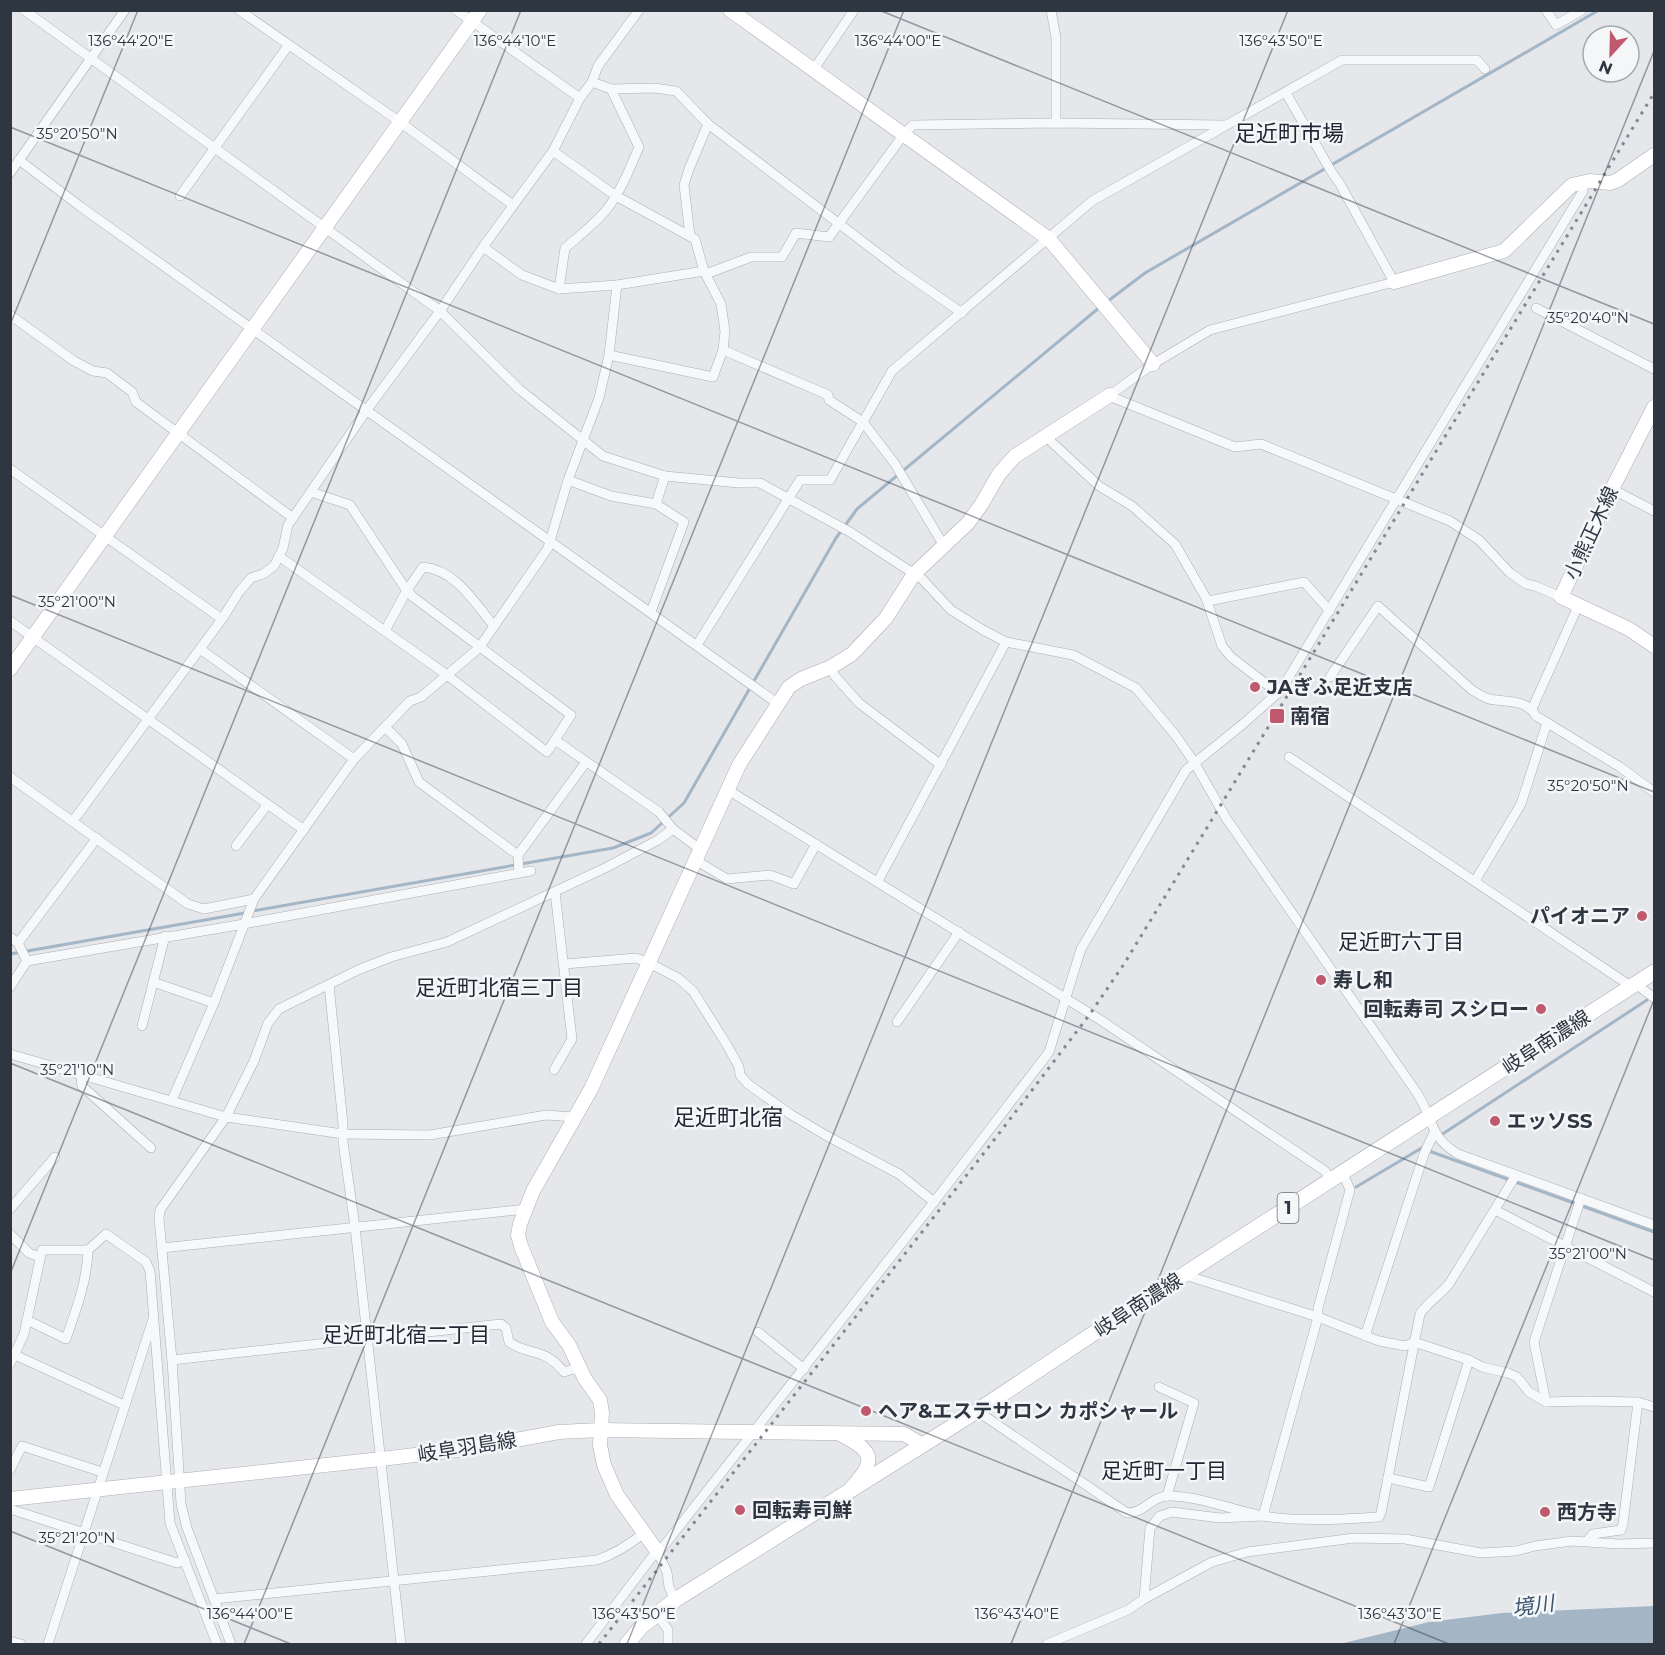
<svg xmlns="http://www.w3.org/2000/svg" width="1665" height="1655" viewBox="0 0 1665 1655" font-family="Montserrat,'Noto Sans JP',sans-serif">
	<rect width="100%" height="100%" fill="#e5e7eb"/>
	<polygon fill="#a4b6c6" points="1654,1606 1654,1644 1340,1644 1429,1622 1502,1613"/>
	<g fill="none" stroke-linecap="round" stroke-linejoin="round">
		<g stroke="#a4b6c6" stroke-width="3">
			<polyline points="1108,301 1145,273 1599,10"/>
			<polyline points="252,911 613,848 651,833 684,803 836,538 857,509 1100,307"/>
			<polyline points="10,954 245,913"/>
			<polyline points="1441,1135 1647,1000"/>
			<polyline points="1429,1151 1654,1232"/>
			<polyline points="1356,1187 1425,1146"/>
		</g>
		<defs>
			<g id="street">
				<path d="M24 10 440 311 519 389 603 456 665 476 739 483H760L850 532 922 579 951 610 983 630 1006 642 1073 655 1136 688 1176 736 1194 762 1226 818 1417 1093C1434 1119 1428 1136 1458 1154L1654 1225"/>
				<polyline points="239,10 400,122 513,205"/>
				<polyline points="456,10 580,98"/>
				<polyline points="1051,10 1056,38 1056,123"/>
				<polyline points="1546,10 1556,25 1582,10"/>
				<polyline points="814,69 854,10"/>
				<polyline points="592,82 598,66 639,10"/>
				<polyline points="1286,93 1331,171 1340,184 1394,282 1210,330 1153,364 1110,395 1114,398 1235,447 1261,444 1450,521 1479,540 1510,573 1526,584 1535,586 1561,597"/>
				<polyline points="553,151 616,196 695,239 704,271 721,304 725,331 723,350"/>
				<polyline points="19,160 81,207 777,703"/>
				<polyline points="10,173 125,10"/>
				<polyline points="180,196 288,46"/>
				<polyline points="690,236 684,185 689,169 708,124"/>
				<polyline points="483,247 522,275 559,289 617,285 704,271"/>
				<polyline points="706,274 751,257 782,257 796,233 829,237 904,134 913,125 1056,123 1225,125"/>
				<path d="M559 289 565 248C579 236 595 224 607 209 621 191 630 168 639 147L611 89"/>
				<polyline points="1536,308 1654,369"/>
				<polyline points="10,315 74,361 93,371 107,373 132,392 136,402 293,518"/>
				<polyline points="609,355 713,377 723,350 828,395 829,400 863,422 895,464 944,546"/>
				<polyline points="1045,436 1099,486 1132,506 1175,544 1206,598 1222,646 1231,657 1278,693"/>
				<polyline points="10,469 222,619"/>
				<polyline points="568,480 611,496 656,504 684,522 651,612"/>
				<polyline points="1612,489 1654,511"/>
				<polyline points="311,492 350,505 405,588 413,597 571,715 555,740"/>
				<polyline points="656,504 665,476"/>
				<polyline points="280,557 447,675 547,752 555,740 659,812 673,829 701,850"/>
				<polyline points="1208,601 1304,582 1330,611"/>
				<polyline points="10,621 304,830"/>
				<path d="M385 631 407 590 423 567C456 570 474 602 494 626"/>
				<polyline points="697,645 800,480 830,480 892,371 1092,201 1342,60 1477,60 1485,69"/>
				<polyline points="200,649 354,759"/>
				<polyline points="831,667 834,675 859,703 941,765"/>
				<path d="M1330 677 1378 606 1472 690C1477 693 1483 697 1489 699 1505 702 1527 699 1536 716L1620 767 1654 792"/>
				<polyline points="1532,709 1579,604"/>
				<polyline points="385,727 402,744 419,782 518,855 519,873"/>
				<polyline points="1289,757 1632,987"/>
				<polyline points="10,777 188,904 204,909 254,899"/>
				<polyline points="728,790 1099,1019 1325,1171 1331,1180"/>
				<polyline points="73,821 222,619 239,592 251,578 263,574 274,566 283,548 288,525 366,411 440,311 483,247 553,151 580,98 592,82 611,89 654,88 676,91 708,124 900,270 962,313"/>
				<polyline points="236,846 267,805"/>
				<polyline points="518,855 586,762"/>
				<polyline points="697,861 727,879 770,875 794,884 816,844"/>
				<polyline points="878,881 1006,642"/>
				<polyline points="1475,881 1521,804 1547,723"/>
				<polyline points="10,937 18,943 27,961 10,987"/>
				<polyline points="18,943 97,838"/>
				<polyline points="27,961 244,924 531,871"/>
				<polyline points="565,964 636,958 649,963 678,978 693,991 727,1045 739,1067 740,1075 748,1084 790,1114 827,1136 899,1174 934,1202"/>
				<polyline points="153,982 214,1003"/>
				<polyline points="1636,984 1654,998"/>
				<polyline points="329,985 343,1124 343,1142 355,1227 401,1644"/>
				<polyline points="897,1022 959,932"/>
				<polyline points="142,1026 165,936"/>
				<polyline points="10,1054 226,1117 343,1134 430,1135 546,1115 574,1117"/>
				<polyline points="554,1070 572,1039 555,892"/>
				<polyline points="81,1075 82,1086 151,1148"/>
				<polyline points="172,1100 214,1003 254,899 354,759 410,701 421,697 479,648 548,548 568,480 599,398 609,355 617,285"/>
				<polyline points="10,1209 55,1157"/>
				<polyline points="1495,1210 1654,1292"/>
				<polyline points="10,1234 29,1253 40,1257"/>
				<polyline points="162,1248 526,1209"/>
				<polyline points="1185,1275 1318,1317 1379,1341 1405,1346 1414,1342 1469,1360 1482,1367 1508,1373 1517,1377 1529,1392 1546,1402 1586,1401 1638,1402 1654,1407"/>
				<path d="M27 1320 66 1339C76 1310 87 1282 88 1250"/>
				<polyline points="758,1332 804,1369"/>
				<polyline points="1365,1336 1424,1154 1434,1133"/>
				<polyline points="15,1355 124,1405"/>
				<path d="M172 1360 501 1324 506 1328 509 1342C531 1357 543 1346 564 1372L580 1367"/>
				<polyline points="10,1364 24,1334 42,1250 88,1250 106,1234 146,1262 150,1271 170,1523 217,1644"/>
				<polyline points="1159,1387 1194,1403 1167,1496"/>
				<polyline points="1546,1402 1534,1342 1581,1198"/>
				<path d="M977 1411 1127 1513C1145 1513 1150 1497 1168 1496 1195 1495 1236 1511 1263 1516 1302 1522 1340 1519 1379 1517L1381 1513 1420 1314C1428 1302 1439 1296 1449 1284L1516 1175"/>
				<polyline points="10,1470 22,1446 102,1472"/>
				<polyline points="1388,1478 1429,1487 1469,1360"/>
				<polyline points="10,1509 177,1563 185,1560"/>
				<polyline points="1587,1541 1593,1534 1621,1530 1623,1524 1638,1402"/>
				<polyline points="657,1551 667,1572 669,1587 675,1600"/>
				<path d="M214 1599 597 1560C615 1554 629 1545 644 1533"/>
				<polyline points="1144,1599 1150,1528 1160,1516 1172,1512 1220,1518 1263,1516 1318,1317 1318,1308 1350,1190 1343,1173"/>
				<polyline points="657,1614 668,1630 668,1644"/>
				<polyline points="10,1641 21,1644"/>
				<polyline points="48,1644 153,1319"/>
				<polyline points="231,1644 187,1528 181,1504 172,1360 159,1218 160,1210 226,1117 254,1061 268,1023 279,1009 358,970 391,957 447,942 607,867 658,840 673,829"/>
				<polyline points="586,1644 652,1557 663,1547 934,1202 1049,1052 1081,949 1186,770 1243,724 1278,693 1287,680 1583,191 1583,182"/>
				<polyline points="1047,1644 1128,1610 1144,1599 1212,1562 1247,1552 1354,1538 1405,1539 1481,1553 1516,1551 1535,1546 1572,1541 1618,1544 1654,1543"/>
			</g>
			<g id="secondary">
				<polyline points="730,10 1049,239 1153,364"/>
				<polyline points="1394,282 1504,251 1572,185 1590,181 1610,183 1618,180 1654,155"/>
				<polyline points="1654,407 1612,489 1561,597 1629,629 1654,646"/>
				<polyline points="10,669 480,10"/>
				<path d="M842 1435C873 1451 877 1460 852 1487"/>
				<polyline points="10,1499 381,1459 466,1449 559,1432 600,1430 904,1434 921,1444"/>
				<polyline points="657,1551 617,1495 604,1465 600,1445 602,1413 600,1400 585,1379 569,1345 552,1322 521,1246 518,1235 520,1224 533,1191 591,1089 739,765 789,687 801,679 831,667 852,654 886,618 914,574 968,523 981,505 999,474 1015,456 1110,395"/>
			</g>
			<polyline id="primary" points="627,1644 642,1626 675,1600 977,1411 1124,1313 1654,972"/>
		</defs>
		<use href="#street" stroke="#aaaeb5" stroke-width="10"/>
		<use href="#secondary" stroke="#aaaeb5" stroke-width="15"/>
		<use href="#primary" stroke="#a5acb5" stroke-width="16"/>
		<use href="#street" stroke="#f7f8f9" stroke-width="9"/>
		<use href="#secondary" stroke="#fff" stroke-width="14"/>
		<use href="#primary" stroke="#fff" stroke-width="15"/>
		<polyline stroke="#808893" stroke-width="3" stroke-dasharray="3 6" stroke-linecap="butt" points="599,1644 991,1144 1090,1014 1124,964 1654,93"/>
	</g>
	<path fill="none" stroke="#2e3641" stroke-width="1.5" stroke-opacity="0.45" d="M879 10 1654 324M10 127 1654 792M10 325 138 10M10 595 1654 1260M10 1063 1449 1644M10 1274 521 10M10 1531 291 1644M244 1644 904 10M627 1644 1288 10M1011 1644 1654 51M1394 1644 1654 1000"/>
	<g fill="#c0596d" stroke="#f4f6f8" stroke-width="2">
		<circle cx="1255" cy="687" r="6"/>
		<rect x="1269" y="708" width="16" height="16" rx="3"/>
		<circle cx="1642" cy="916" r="6"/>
		<circle cx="1321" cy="980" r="6"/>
		<circle cx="1541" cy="1009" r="6"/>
		<circle cx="1495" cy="1121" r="6"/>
		<circle cx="866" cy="1411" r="6"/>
		<circle cx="740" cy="1510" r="6"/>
		<circle cx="1545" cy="1512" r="6"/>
	</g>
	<g text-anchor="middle" stroke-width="5" stroke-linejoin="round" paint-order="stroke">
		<rect fill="#f4f6f8" stroke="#697078" stroke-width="1.5" x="1277.5" y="1193" width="21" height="30" rx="4.5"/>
		<g font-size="18" font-weight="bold" fill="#2e3641">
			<text x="1288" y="1214">1</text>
		</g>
		<g font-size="20" fill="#2e3641" stroke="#f4f6f8">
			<text transform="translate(1591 533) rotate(-65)" y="7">小熊正木線</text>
			<text transform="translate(1546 1042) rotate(-33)" y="7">岐阜南濃線</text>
			<text transform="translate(1138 1305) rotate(-33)" y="7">岐阜南濃線</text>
			<text transform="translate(467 1447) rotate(-9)" y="7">岐阜羽島線</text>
		</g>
		<g font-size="20" font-weight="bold" fill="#2e3641" stroke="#f4f6f8" text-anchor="start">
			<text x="1267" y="694">JAぎふ足近支店</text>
			<text x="1290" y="723">南宿</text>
			<text x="1630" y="923" text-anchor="end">パイオニア</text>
			<text x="1333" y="987">寿し和</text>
			<text x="1529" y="1016" text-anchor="end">回転寿司 スシロー</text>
			<text x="1507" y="1128">エッソSS</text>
			<text x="878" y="1418">ヘア&amp;エステサロン カポシャール</text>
			<text x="752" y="1517">回転寿司鮮</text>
			<text x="1557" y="1519">西方寺</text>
		</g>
		<g font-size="21" fill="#202733" stroke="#f4f6f8">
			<text x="1401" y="949">足近町六丁目</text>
			<text x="499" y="995">足近町北宿三丁目</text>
			<text x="406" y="1342">足近町北宿二丁目</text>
			<text x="1164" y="1478">足近町一丁目</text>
		</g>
		<g font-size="21" font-style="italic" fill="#3c5671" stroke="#f4f6f8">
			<text transform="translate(1533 1606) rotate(-8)" y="7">境川</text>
		</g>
		<g font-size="22" fill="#202733" stroke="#f4f6f8">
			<text x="1289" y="141">足近町市場</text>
			<text x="728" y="1125">足近町北宿</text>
		</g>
	</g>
	<g font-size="15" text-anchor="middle" fill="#2e3641" stroke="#f4f6f8" stroke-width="5" stroke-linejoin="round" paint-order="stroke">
		<text x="131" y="46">136°44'20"E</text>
		<text x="515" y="46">136°44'10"E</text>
		<text x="898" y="46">136°44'00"E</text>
		<text x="1281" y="46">136°43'50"E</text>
		<text x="77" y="139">35°20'50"N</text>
		<text x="1588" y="323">35°20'40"N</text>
		<text x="77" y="607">35°21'00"N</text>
		<text x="1588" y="791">35°20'50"N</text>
		<text x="77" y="1075">35°21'10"N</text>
		<text x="1588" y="1259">35°21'00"N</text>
		<text x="77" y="1543">35°21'20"N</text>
		<text x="250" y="1619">136°44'00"E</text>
		<text x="634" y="1619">136°43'50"E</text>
		<text x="1017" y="1619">136°43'40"E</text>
		<text x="1400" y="1619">136°43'30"E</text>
	</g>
	<rect width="1665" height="1655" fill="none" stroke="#2e3641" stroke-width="24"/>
	<g transform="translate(1611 54) rotate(202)"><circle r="28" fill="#f4f6f8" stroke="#a5a9af" stroke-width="1.5"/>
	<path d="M0-4.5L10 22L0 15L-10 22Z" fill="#c0596d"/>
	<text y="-9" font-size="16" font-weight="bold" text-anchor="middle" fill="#2e3641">N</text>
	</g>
</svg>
